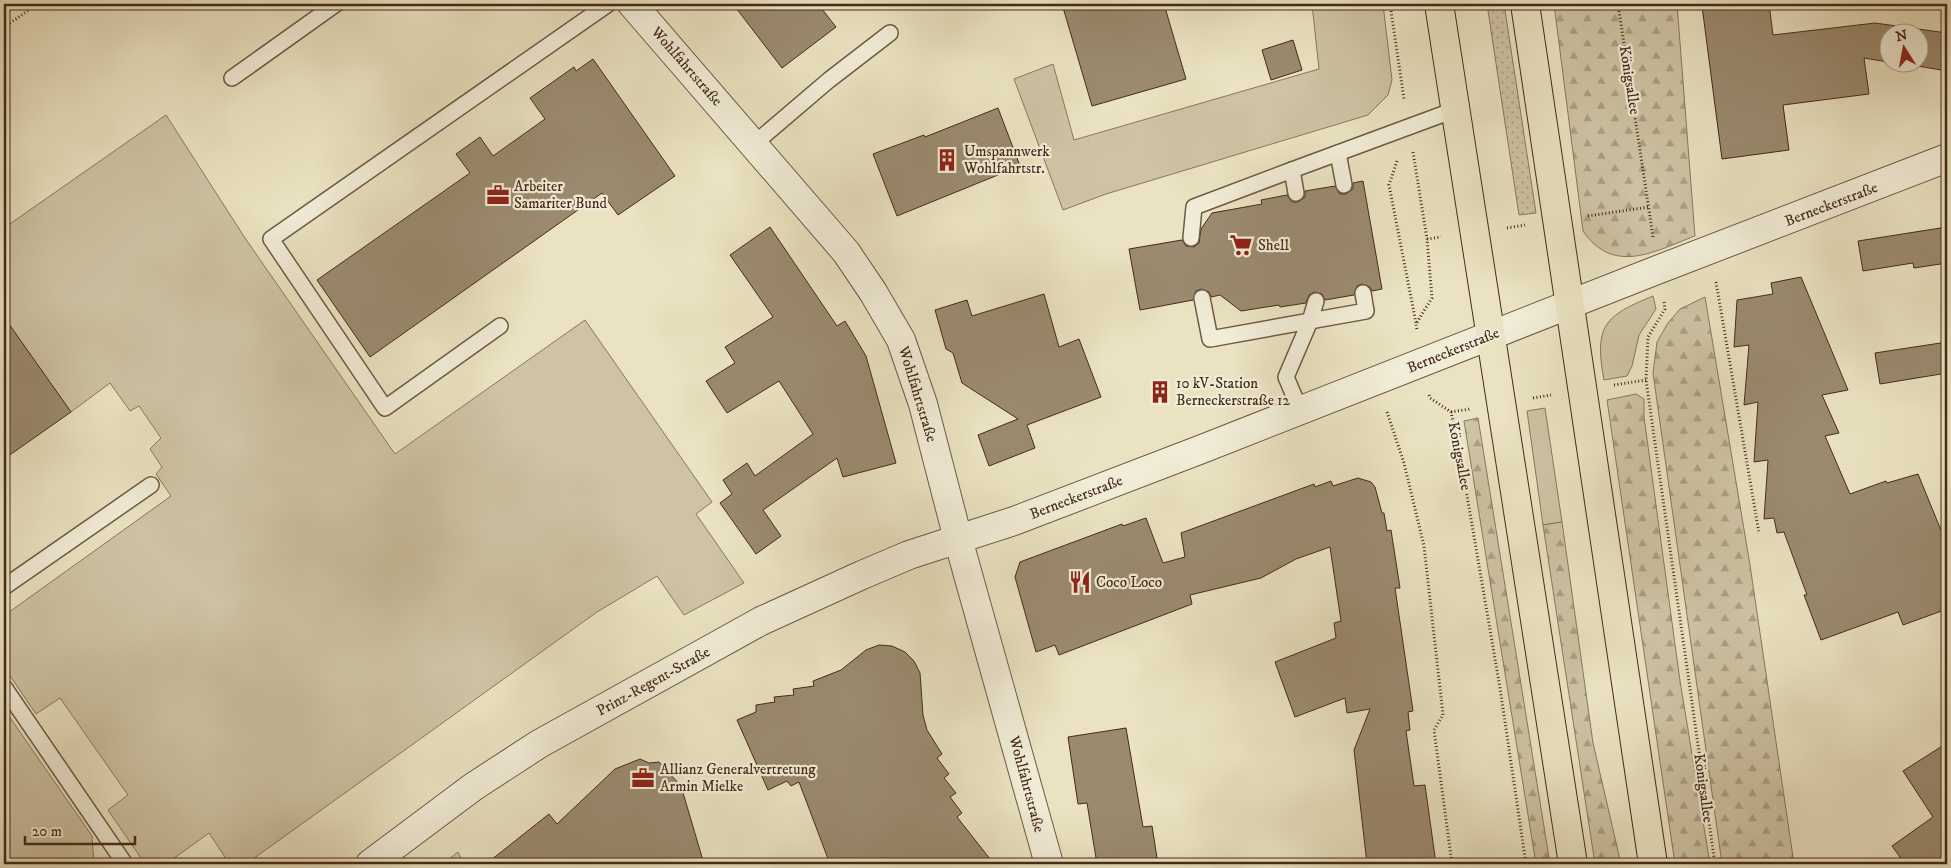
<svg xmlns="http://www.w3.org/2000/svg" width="1951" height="868" viewBox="0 0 1951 868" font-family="'IM FELL DW Pica',serif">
	<defs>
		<pattern id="forest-firs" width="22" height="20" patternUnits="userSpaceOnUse" patternTransform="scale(1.25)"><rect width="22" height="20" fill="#cec3a4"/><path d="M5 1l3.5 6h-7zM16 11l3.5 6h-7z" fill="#a99f85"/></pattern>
		<pattern id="park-dots" width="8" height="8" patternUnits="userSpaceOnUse" patternTransform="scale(1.25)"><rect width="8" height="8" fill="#cec3a4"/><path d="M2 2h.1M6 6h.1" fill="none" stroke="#a99f85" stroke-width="1.8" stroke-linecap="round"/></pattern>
	</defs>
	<rect width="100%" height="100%" fill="#eae2c1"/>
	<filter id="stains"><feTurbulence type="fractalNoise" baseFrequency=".004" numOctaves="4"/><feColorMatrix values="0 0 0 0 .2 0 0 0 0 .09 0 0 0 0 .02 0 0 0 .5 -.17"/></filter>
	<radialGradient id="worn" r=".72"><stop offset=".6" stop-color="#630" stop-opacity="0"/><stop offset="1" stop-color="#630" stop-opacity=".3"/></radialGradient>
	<g fill="#cec3a4" stroke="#8a775e">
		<polygon points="1312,4 1383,4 1392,80 1388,95 1368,115 1106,194 1063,210 1014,79 1053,64 1074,140 1319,69"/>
		<polygon points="166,115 245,238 395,454 585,320 712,502 696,514 744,583 684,615 657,576 597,612 246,864 216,864 225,857 209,833 166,864 145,864 108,810 128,795 60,698 36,714 6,670 5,615 171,496 156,474 162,467 150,449 161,438 139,406 130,411 110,383 71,412 19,339 4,349 4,228"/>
		<path d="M1653 296 1656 309 1639 335 1632 366 1627 376 1604 380C1594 326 1604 316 1653 296Z"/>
		<polygon points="1545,408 1562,522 1543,525 1527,411"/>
		<polygon points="4,709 92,836 94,864 12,864 4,851"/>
	</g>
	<g fill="url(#forest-firs)" stroke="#8a775e">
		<path d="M1554 4H1677L1695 236C1655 251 1614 276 1583 231Z"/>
		<polygon points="1705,297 1750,565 1794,864 1722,864 1653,373 1657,342 1668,323 1680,309"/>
		<polygon points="1636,394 1644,399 1644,417 1680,681 1710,864 1675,864 1607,400"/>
		<polygon points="1478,418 1550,864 1536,864 1464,421"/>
		<polygon points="1562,522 1593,743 1621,864 1595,864 1543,525"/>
		<polygon points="458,852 464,864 443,864"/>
	</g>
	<polygon fill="url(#park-dots)" stroke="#8a775e" points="1487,4 1504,4 1536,213 1519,215"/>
	<g fill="#9b8a70" stroke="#452b19">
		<polygon points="733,4 818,4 836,27 782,68"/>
		<polygon points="1062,4 1164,4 1186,79 1092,106"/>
		<polygon points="1718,4 1769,4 1773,35 1875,23 1947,33 1947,71 1894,62 1918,62 1918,32 1888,32 1888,62 1864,58 1869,94 1783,105 1789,150 1722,159 1702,6"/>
		<polygon points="1293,40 1302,70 1271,80 1262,50"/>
		<polygon points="593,59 675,176 618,215 602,193 370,357 317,280 470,173 456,154 480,137 493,156 545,119 530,98 574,67 576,71"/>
		<polygon points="998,108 1020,166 897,216 873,154 924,135 925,137"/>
		<polygon points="1363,181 1382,289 1372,291 1370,287 1362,284 1357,286 1354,295 1325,300 1322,294 1314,292 1309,295 1306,303 1280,307 1279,305 1241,311 1220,295 1211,297 1209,292 1201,289 1196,291 1193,300 1140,310 1129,249 1182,240 1186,246 1194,247 1199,243 1201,229 1212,213 1262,204 1261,200 1287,195 1292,202 1298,202 1305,197 1305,191 1335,186 1340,194 1346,194 1353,189 1353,183"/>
		<polygon points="770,227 837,326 845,321 866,356 896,463 843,477 837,458 763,510 781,536 756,554 720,503 732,494 723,480 747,463 755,476 813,434 779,381 727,413 706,381 735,363 725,347 773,317 730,255"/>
		<polygon points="1947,227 1947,263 1914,268 1913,263 1863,271 1858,241"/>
		<polygon points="1801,277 1848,390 1822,395 1839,433 1825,436 1850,494 1886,481 1887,483 1918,474 1947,545 1947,609 1903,625 1898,612 1821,640 1804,595 1807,595 1784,532 1777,533 1774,518 1764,519 1768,460 1754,462 1758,402 1744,405 1749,345 1734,347 1737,300 1773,294 1771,283"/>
		<polygon points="1044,294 1059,347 1079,339 1101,397 1027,425 1035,448 989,466 978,435 1018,419 962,383 953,353 946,349 935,310 967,300 972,316"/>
		<polygon points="4,317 71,412 4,459"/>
		<polygon points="1947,342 1947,373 1880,384 1875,353"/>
		<polygon points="1358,478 1371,482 1375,487 1382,513 1384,513 1387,531 1391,530 1400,588 1395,588 1413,711 1408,712 1410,730 1406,731 1414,786 1425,785 1436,864 1367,864 1354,750 1370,709 1347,713 1345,698 1295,717 1275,662 1336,638 1334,623 1341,621 1330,547 1296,559 1261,578 1190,595 1192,604 1059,655 1055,645 1036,652 1015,577 1020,562 1122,524 1123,526 1146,518 1163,563 1185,557 1181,533 1314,484 1315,487 1331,481 1333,486"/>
		<polygon points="879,645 892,646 905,652 914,661 920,673 923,715 927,730 942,754 937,758 949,774 944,778 956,793 950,797 962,813 957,817 994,864 830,864 799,782 791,786 787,781 768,790 737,720 756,712 756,705 775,702 774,697 794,695 793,689 814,686 813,681 841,670 866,650"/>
		<polygon points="1126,728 1143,827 1152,826 1158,864 1097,864 1087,803 1078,804 1068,737"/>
		<polygon points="1947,743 1947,864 1905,864 1892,846 1933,817 1903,771"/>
		<polygon points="640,759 649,763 659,762 681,786 704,864 486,864 549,814 557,824 615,769"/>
	</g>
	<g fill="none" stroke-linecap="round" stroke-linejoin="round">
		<defs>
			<g id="service">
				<polyline points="232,78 336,4"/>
				<polyline points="754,144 829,80 890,33"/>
				<polyline points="1338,153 1344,185"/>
				<polyline points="1296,193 1292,170 1457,109"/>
				<polyline points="1191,238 1194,207 1292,170"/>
				<polyline points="1202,298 1210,339 1366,311 1363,293"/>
				<polyline points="500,326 385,408 271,239 608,4"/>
				<polyline points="1300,410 1286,377 1310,321 1316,301"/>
				<polyline points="4,587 151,485"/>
				<polyline points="4,687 125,864"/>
			</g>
			<g id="minor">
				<polyline points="632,4 846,252 873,292 901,340 923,404 958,539 1049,864"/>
				<polyline points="370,864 473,787 539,744 761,621 862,575 909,555 1014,521 1202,449 1657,270 1947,158"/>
			</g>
			<g id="primary">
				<polyline points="1439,4 1573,864"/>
				<polyline points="1525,4 1653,864"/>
			</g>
		</defs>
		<use href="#service" stroke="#6e5943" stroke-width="18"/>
		<use href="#minor" stroke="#6e5943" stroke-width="30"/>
		<use href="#primary" stroke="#452b19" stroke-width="30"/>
		<g stroke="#452b19" stroke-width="3" stroke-dasharray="1 2.5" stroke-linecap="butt">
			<polyline points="1390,4 1404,99"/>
			<polyline points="1618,4 1653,237"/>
			<polyline points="4,27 38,4"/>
			<polyline points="1413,152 1427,239 1432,298 1416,324 1417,330"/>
			<polyline points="1397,161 1389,185 1416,323"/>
			<polyline points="1588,216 1649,207"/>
			<polyline points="1507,228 1525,225"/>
			<polyline points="1427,239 1441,237"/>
			<polyline points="1716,282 1759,533"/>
			<polyline points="1664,302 1665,309 1648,337 1646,380 1715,864"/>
			<polyline points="1614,385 1646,380"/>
			<polyline points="1429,395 1430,398 1451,412 1458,443 1500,688 1526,864"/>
			<polyline points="1533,398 1551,395"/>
			<polyline points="1387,412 1404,463 1424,546 1443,715 1434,730 1452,864"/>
			<polyline points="1451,412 1470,409"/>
		</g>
		<use href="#service" stroke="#f1ecd7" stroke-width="15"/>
		<use href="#minor" stroke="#f1ecd7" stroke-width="28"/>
		<use href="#primary" stroke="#eae2c1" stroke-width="28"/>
	</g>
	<defs>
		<symbol id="building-bare" viewBox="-9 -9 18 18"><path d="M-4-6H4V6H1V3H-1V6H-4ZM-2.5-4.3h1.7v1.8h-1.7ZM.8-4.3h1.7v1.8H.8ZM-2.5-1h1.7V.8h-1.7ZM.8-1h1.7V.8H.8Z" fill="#8f2418" stroke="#f1ecd7" stroke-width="2.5" paint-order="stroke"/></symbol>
		<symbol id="office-bare" viewBox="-9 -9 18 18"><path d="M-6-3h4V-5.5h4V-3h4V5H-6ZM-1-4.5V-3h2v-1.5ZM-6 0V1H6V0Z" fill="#8f2418" stroke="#f1ecd7" stroke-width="2.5" paint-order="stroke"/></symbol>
		<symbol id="supermarket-bare" viewBox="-9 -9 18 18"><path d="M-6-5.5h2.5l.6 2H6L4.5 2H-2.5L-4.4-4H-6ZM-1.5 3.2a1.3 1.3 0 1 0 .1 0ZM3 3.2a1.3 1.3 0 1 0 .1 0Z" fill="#8f2418" stroke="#f1ecd7" stroke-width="2.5" paint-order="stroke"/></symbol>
		<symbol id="restaurant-bare" viewBox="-9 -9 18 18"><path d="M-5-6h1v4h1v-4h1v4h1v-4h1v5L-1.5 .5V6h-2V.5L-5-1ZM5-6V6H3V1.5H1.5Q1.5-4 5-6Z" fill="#8f2418" stroke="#f1ecd7" stroke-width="2.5" paint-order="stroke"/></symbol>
	</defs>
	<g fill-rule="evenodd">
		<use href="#building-bare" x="931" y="144" width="32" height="32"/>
		<use href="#office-bare" x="482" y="179" width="32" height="32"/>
		<use href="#supermarket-bare" x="1225" y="229" width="32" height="32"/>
		<use href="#building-bare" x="1144" y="376" width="32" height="32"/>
		<use href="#restaurant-bare" x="1064" y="566" width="32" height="32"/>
		<use href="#office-bare" x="627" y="762" width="32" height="32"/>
	</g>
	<g text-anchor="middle" stroke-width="4.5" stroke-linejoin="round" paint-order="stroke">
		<g font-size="15" fill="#452b19" stroke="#f1ecd7">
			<text transform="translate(687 66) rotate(49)" y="5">Wohlfahrtstraße</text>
			<text transform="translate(1630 80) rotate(81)" y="5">Königsallee</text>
			<text transform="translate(1831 204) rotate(-21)" y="5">Berneckerstraße</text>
			<text transform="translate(1453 350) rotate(-22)" y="5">Berneckerstraße</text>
			<text transform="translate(918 394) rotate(73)" y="5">Wohlfahrtstraße</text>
			<text transform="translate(1460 456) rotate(79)" y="5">Königsallee</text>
			<text transform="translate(1076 497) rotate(-21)" y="5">Berneckerstraße</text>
			<text transform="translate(653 681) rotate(-29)" y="5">Prinz-Regent-Straße</text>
			<text transform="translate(1027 784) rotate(75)" y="5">Wohlfahrtstraße</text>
			<text transform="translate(1704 788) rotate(82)" y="5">Königsallee</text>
		</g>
		<g font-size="15" fill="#452b19" stroke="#f1ecd7" text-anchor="start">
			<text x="964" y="156">Umspannwerk<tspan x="964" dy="17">Wohlfahrtstr.</tspan></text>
			<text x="514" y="191">Arbeiter<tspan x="514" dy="17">Samariter Bund</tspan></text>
			<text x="1258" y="250">Shell</text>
			<text x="1176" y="388">10 kV-Station<tspan x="1176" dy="17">Berneckerstraße 12</tspan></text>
			<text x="1096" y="587">Coco Loco</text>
			<text x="660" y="774">Allianz Generalvertretung<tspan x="660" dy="17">Armin Mielke</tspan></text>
		</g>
	</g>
	<rect width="1951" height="868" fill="none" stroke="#eae2c1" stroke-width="20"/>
	<rect x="5" y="5" width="1941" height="858" fill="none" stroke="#452b19" stroke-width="2.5"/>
	<rect x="10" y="10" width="1931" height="848" fill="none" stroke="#452b19"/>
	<g transform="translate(1904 48) rotate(349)"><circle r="24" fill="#f1ecd7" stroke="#ac9f8b"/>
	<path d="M0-4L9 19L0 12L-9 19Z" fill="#8f2418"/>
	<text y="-8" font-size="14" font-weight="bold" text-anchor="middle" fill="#452b19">N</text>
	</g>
	<path d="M25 836v8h110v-8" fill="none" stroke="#452b19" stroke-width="2.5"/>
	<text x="32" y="836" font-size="15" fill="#452b19" stroke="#f1ecd7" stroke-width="4" paint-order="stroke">20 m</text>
	<rect width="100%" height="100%" filter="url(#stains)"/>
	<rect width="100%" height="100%" fill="url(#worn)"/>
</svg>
